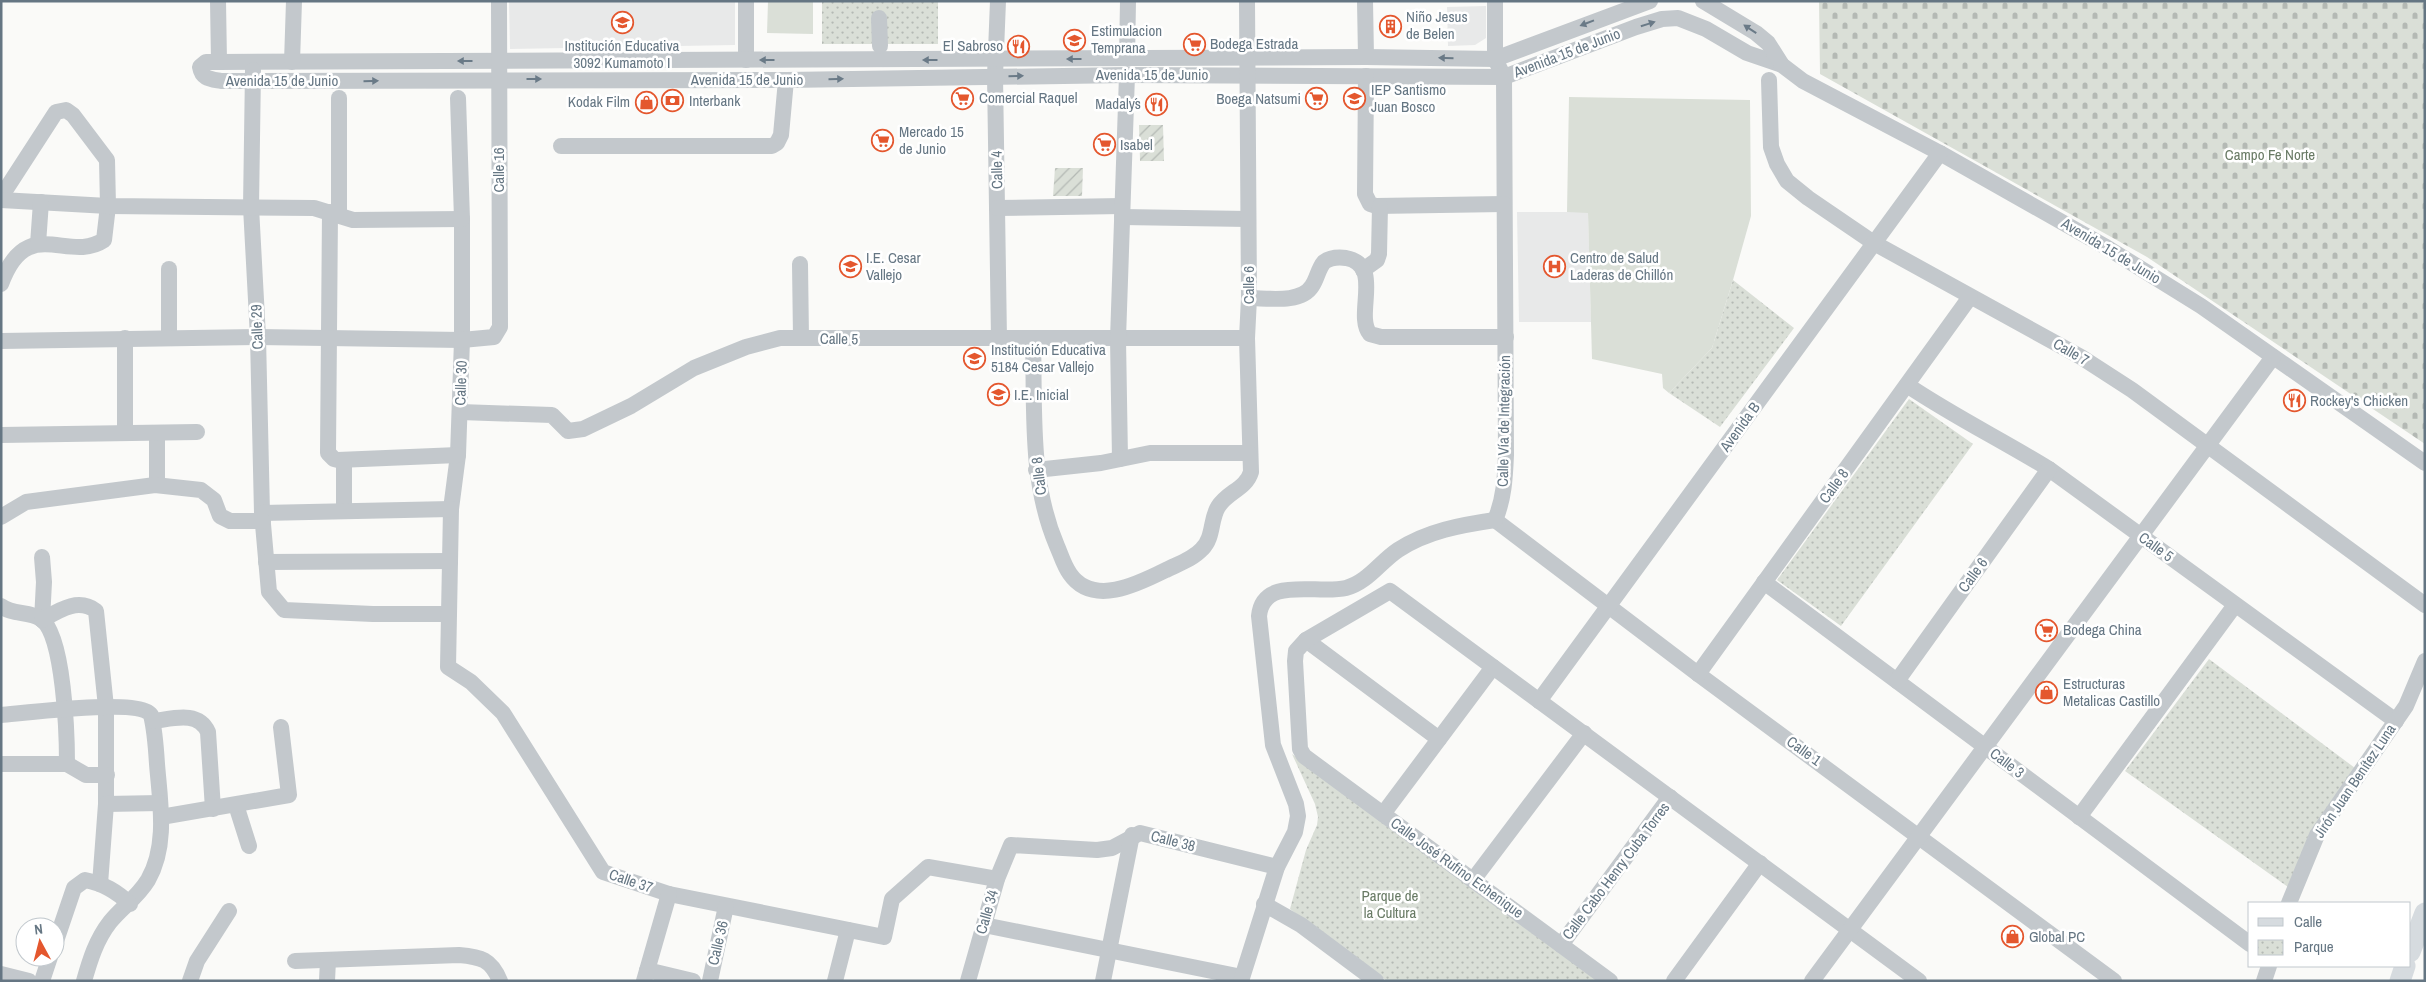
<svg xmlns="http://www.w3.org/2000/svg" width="2426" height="982" viewBox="0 0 2426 982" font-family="'Archivo Narrow',sans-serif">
	<defs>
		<pattern id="cemetery-stones" width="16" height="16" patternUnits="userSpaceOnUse" patternTransform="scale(1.25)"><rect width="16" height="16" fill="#dadfd7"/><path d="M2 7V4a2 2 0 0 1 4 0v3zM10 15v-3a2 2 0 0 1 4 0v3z" fill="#b4b9b4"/></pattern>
		<pattern id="park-dots" width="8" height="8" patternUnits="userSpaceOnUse" patternTransform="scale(1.25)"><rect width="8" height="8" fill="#dadfd7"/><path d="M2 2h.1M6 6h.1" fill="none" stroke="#b4b9b4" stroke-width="1.8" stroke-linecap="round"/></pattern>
		<pattern id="garden-furrows" width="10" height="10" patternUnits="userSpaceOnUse" patternTransform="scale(1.25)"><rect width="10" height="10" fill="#dadfd7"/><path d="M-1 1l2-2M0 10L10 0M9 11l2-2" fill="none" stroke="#b4b9b4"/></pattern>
	</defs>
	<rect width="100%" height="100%" fill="#fafaf8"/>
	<g fill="#e8e9e9">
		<polygon points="509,1 735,1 735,45 510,49"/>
		<polygon points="1486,6 1486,38 1475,45 1448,46 1447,7"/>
		<polygon points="1517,212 1588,212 1591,322 1519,322"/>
	</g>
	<g fill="#dadfd7">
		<polygon points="768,1 813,1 813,34 767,33"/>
		<polygon points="1569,97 1750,100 1751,216 1733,280 1712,348 1669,393 1663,388 1662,374 1592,359 1588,213 1567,212"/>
	</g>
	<polygon fill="url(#cemetery-stones)" points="1819,1 2425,1 2425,444 2147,257 1820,74"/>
	<g fill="url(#park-dots)">
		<rect x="822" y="1" width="116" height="43"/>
		<polygon points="1733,280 1794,328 1720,427 1669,393 1712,348"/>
		<polygon points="1909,399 1973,444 1841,626 1777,580"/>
		<polygon points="2209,659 2355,768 2288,887 2125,771"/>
		<polygon points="1292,754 1598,981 1387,981 1290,909 1306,850 1317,825 1318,817 1315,804"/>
	</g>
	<g fill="url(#garden-furrows)">
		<polygon points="1139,125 1163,125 1164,161 1140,161"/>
		<polygon points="1055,168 1083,168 1082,196 1053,196"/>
	</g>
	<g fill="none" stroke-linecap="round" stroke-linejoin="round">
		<g stroke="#c3c8cc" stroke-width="16">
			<polyline points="218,1 219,62"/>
			<polyline points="746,1 746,60"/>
			<polyline points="998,1 995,76 999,339"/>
			<polyline points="1365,1 1366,57"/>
			<path d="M1495 1V59L1504 77 1506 455C1505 478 1504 499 1495 520"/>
			<path d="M1650 1 1495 59 1366 57 219 62H206L200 67C202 79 210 79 221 81L786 80 1127 75 1504 77 1636 27 1662 19 1678 18 1706 29 1747 53 1782 65"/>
			<polyline points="1703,1 1756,33 1768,43 1782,65 1803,81 1940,153 2106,247 2201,306 2425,463"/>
			<polyline points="879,18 880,46"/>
			<polyline points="1127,59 1128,1"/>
			<polyline points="292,62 294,1"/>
			<polyline points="253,70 251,207 258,337 262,513 269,592 284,610 373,614 449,614"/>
			<polyline points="1366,76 1365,194 1370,204 1376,206 1504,204"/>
			<polyline points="1769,80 1771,147 1777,164 1787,181 1808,198 1874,243 2081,357 2132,390 2425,605"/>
			<polyline points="458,98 462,219 462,340 458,455 451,509 448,667 471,682 503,713 603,872 669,894 884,937 892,899 928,867 997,879"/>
			<polyline points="561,146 772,146 777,143 781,135 786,80"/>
			<path d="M1 197 56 112 66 110 73 115 107 160 108 206 104 240C68 264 27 213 1 284"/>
			<polyline points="1,200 108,206 314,208 353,220 462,219"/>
			<polyline points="997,208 1122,206"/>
			<polyline points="330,212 328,453 334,459 338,460 458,455"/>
			<polyline points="339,215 339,98"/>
			<polyline points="1122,217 1248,219"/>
			<polyline points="38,244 41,202"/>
			<polyline points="800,264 801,338"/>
			<polyline points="169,269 169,337"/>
			<polyline points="1363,270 1377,260 1379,254 1380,206"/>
			<path d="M1249 298C1267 298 1301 304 1312 286 1317 279 1318 269 1324 262 1331 257 1338 257 1346 258 1384 265 1354 315 1370 334L1381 337H1506"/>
			<path d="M1033 340C1035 409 1029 481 1057 546 1061 555 1064 566 1070 574 1093 607 1138 584 1166 570 1178 564 1193 559 1202 549 1214 537 1210 520 1218 507 1227 492 1246 489 1251 472L1247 338 1249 298 1247 1"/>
			<polyline points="1,341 258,337 462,340 494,337 500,327 499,1"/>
			<path d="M1907 385C1953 416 2002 440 2049 469L2396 721"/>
			<polyline points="460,412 552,415 568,431 583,429 631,406 694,368 746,347 780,338 1247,338"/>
			<polyline points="125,433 125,338"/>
			<polyline points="157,433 157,485"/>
			<polyline points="1,435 197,432"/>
			<polyline points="1120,459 1118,339 1127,75"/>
			<polyline points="344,460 344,511"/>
			<polyline points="1036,470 1101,463 1150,453 1249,453"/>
			<polyline points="262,513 451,509"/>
			<polyline points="1,517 26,502 155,485 201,490 214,500 220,516 230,521 263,521"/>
			<polyline points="1495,520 1698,674 2114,981"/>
			<polyline points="42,557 44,582 42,620"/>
			<polyline points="266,562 450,561"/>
			<polyline points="1764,582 2250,944"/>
			<path d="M1 606C12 615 29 611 41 619 64 635 67 735 67 764"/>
			<path d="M42 620C58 611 78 597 96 611L106 707V804L100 884"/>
			<polyline points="1306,640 1439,739"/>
			<polyline points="1698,674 1970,297"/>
			<polyline points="1897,681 2049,469"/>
			<polyline points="1539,701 1940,153"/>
			<path d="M1 715C25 713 139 698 151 715 155 731 156 748 157 764 160 802 168 845 148 880 137 898 122 907 110 922 96 940 90 960 84 981"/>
			<path d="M153 721C172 719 198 710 208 732L213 809"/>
			<polyline points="1,764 67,764 86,775 107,775"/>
			<polyline points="106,804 160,803"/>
			<polyline points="236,805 249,846"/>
			<polyline points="1383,814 1493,667"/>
			<polyline points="161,817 289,795 281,727"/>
			<polyline points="2079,817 2235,605"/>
			<polyline points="1473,880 1584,733"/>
			<polyline points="2289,903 2317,835 2406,706 2425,661"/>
			<polyline points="1264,904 1301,925 1376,981"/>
			<polyline points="984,925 1242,977"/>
			<path d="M55 944 74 888 85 880C104 884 116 891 130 904"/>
			<polyline points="1561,945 1670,797"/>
			<path d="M295 961 459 955C481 957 491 959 500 981"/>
			<polyline points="647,970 693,981"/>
			<polyline points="1,974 29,981"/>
			<polyline points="42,981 50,957"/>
			<polyline points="190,981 197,961 229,911"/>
			<polyline points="327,981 328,960"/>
			<polyline points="644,981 669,894"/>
			<polyline points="710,981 726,906"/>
			<polyline points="835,981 848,930"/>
			<polyline points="968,981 997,879 1011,845 1097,850 1112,848 1140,833 1277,867"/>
			<polyline points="1103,981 1132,835"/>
			<path d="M1241 981 1277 867 1295 832 1298 816 1296 804 1273 745 1259 616C1263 575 1318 595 1346 588 1368 582 1380 562 1398 550 1427 531 1461 525 1495 520"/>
			<polyline points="1610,981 1304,756 1300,749 1295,661 1296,651 1306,640 1390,591 1919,981"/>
			<polyline points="1674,981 1760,863"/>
			<polyline points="1812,981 2273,357"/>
			<polyline points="2264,981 2269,966"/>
		</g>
		<g stroke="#d6dbdf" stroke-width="21">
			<polyline points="2410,952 2425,913"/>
			<polyline points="2400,981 2405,966"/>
		</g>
	</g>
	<defs><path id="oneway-solid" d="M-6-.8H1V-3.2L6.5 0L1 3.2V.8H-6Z" transform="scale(1.25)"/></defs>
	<g fill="#6a7a87">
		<use href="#oneway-solid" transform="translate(1587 23) rotate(159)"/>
		<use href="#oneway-solid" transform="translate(1648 24) rotate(-17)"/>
		<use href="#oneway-solid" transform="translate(1750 29) rotate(-147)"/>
		<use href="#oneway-solid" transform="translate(1446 58) rotate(-179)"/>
		<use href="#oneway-solid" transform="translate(1074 59) rotate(180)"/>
		<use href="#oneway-solid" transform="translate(767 60) rotate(180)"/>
		<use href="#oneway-solid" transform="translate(930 60) rotate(180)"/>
		<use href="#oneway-solid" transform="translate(465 61) rotate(180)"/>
		<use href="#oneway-solid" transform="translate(1016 76) rotate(-1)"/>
		<use href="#oneway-solid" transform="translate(534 79)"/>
		<use href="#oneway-solid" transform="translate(836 79) rotate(-1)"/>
		<use href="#oneway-solid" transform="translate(371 81) rotate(-1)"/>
	</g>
	<defs>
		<symbol id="school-ring" viewBox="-11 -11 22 22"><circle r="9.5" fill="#fff" stroke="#e4572e" stroke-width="1.5"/><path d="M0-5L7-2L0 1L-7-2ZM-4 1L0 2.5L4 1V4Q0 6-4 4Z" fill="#e4572e"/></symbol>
		<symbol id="building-ring" viewBox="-11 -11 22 22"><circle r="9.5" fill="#fff" stroke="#e4572e" stroke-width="1.5"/><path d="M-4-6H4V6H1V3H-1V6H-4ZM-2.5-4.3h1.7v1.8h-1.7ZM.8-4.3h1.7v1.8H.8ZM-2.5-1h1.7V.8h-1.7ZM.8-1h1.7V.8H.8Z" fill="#e4572e"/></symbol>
		<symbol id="supermarket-ring" viewBox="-11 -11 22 22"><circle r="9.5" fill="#fff" stroke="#e4572e" stroke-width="1.5"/><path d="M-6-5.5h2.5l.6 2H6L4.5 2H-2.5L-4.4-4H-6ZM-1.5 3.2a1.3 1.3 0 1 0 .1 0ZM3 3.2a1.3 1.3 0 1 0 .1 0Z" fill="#e4572e"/></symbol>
		<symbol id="restaurant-ring" viewBox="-11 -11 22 22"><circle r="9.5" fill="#fff" stroke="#e4572e" stroke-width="1.5"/><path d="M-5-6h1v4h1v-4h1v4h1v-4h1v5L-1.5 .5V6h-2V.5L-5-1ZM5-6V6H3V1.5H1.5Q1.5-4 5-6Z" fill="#e4572e"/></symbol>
		<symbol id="bank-ring" viewBox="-11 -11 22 22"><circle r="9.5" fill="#fff" stroke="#e4572e" stroke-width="1.5"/><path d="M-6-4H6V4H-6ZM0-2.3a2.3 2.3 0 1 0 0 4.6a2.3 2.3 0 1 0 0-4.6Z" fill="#e4572e"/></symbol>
		<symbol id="shop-ring" viewBox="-11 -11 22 22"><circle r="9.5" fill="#fff" stroke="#e4572e" stroke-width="1.5"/><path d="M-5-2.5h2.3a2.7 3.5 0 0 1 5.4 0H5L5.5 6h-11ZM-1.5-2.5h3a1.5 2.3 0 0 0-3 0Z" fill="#e4572e"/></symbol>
		<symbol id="hospital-ring" viewBox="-11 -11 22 22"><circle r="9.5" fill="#fff" stroke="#e4572e" stroke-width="1.5"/><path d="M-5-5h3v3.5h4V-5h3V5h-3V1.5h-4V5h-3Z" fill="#e4572e"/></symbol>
	</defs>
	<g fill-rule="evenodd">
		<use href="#school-ring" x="610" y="10" width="25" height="25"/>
		<use href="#building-ring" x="1378" y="14" width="25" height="25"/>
		<use href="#school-ring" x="1062" y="28" width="25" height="25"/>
		<use href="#supermarket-ring" x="1182" y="32" width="25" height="25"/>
		<use href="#restaurant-ring" x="1006" y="34" width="25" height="25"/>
		<use href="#supermarket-ring" x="950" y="86" width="25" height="25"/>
		<use href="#supermarket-ring" x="1304" y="86" width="25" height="25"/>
		<use href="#school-ring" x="1342" y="86" width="25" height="25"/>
		<use href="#bank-ring" x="660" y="88" width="25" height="25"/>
		<use href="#shop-ring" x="634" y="90" width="25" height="25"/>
		<use href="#restaurant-ring" x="1144" y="92" width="25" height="25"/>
		<use href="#supermarket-ring" x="870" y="128" width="25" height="25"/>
		<use href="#supermarket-ring" x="1092" y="132" width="25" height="25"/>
		<use href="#school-ring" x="838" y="254" width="25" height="25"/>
		<use href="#hospital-ring" x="1542" y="254" width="25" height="25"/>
		<use href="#school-ring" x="962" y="346" width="25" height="25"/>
		<use href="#school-ring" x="986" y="382" width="25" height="25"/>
		<use href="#restaurant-ring" x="2282" y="388" width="25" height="25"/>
		<use href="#supermarket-ring" x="2034" y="618" width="25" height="25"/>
		<use href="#shop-ring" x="2034" y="680" width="25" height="25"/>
		<use href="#shop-ring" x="2000" y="924" width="25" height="25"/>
	</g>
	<g text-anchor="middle" stroke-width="5" stroke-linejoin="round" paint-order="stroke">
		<g font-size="15" fill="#657683" stroke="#fff" text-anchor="start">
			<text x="1406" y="22">Niño Jesus<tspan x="1406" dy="17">de Belen</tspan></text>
			<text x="1091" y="36">Estimulacion<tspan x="1091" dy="17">Temprana</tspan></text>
			<text x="1210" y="49">Bodega Estrada</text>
			<text x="622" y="51" text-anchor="middle">Institución Educativa<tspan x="622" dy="17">3092 Kumamoto I</tspan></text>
			<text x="1003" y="51" text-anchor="end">El Sabroso</text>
			<text x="1371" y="95">IEP Santismo<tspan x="1371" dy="17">Juan Bosco</tspan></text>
			<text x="979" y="103">Comercial Raquel</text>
			<text x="1301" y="104" text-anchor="end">Boega Natsumi</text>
			<text x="689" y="106">Interbank</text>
			<text x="630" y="107" text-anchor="end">Kodak Film</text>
			<text x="1141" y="109" text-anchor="end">Madaly´s</text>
			<text x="899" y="137">Mercado 15<tspan x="899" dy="17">de Junio</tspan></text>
			<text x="1120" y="150">Isabel</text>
			<text x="866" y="263">I.E. Cesar<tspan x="866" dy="17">Vallejo</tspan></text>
			<text x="1570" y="263">Centro de Salud<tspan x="1570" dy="17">Laderas de Chillón</tspan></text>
			<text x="991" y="355">Institución Educativa<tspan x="991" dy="17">5184 Cesar Vallejo</tspan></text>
			<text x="1014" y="400">I.E. Inicial</text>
			<text x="2310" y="406">Rockey's Chicken</text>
			<text x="2063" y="635">Bodega China</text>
			<text x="2063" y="689">Estructuras<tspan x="2063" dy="17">Metalicas Castillo</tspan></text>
			<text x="2029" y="942">Global PC</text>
		</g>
		<g font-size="15" fill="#657683" stroke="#fff">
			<text transform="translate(1567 53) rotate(-21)" y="5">Avenida 15 de Junio</text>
			<text x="1152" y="80">Avenida 15 de Junio</text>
			<text x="747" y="85">Avenida 15 de Junio</text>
			<text x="282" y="86">Avenida 15 de Junio</text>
			<text transform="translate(499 170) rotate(-90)" y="5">Calle 16</text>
			<text transform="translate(997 170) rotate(-91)" y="5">Calle 4</text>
			<text transform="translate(2111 251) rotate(31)" y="5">Avenida 15 de Junio</text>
			<text transform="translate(1249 285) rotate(-90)" y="5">Calle 6</text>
			<text transform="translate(257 327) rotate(-92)" y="5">Calle 29</text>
			<text transform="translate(839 339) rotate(1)" y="5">Calle 5</text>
			<text transform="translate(2071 352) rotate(30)" y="5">Calle 7</text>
			<text transform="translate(461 383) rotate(-88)" y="5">Calle 30</text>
			<text transform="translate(1504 421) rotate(-89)" y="5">Calle Vía de Integración</text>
			<text transform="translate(1740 427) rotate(-54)" y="5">Avenida B</text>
			<text transform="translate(1039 476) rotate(-97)" y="5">Calle 8</text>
			<text transform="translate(1834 486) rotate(-54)" y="5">Calle 8</text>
			<text transform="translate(2156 547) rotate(36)" y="5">Calle 5</text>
			<text transform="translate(1973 575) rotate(-54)" y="5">Calle 6</text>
			<text transform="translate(1804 751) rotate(36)" y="5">Calle 1</text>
			<text transform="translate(2007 763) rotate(37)" y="5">Calle 3</text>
			<text transform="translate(2355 781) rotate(-56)" y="5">Jirón Juan Benítez Luna</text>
			<text transform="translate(1173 841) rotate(14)" y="5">Calle 38</text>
			<text transform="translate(1457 868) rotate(36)" y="5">Calle José Rufino Echenique</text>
			<text transform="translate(1616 871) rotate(-53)" y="5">Calle Cabo Henry Cuba Torres</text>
			<text transform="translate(631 881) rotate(19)" y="5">Calle 37</text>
			<text transform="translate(987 912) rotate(-74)" y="5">Calle 34</text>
			<text transform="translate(718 943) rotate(-77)" y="5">Calle 36</text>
		</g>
		<g font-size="15" fill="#687a64" stroke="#fff">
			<text x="2270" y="160">Campo Fe Norte</text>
			<text x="1390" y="901">Parque de<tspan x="1390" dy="17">la Cultura</tspan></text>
		</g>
	</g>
	<rect width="2426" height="982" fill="none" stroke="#657683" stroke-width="5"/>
	<rect x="2248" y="902" width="162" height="65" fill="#ffffff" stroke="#c1c8cd"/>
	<rect x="2258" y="918" width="25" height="8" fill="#d6dbdf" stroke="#c1c8cd"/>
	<text x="2294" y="927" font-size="15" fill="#657683">Calle</text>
	<rect x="2258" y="940" width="25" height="15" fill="url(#park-dots)" stroke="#c1c8cd"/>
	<text x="2294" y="952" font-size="15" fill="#657683">Parque</text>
	<g transform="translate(40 942) rotate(353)"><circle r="24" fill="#ffffff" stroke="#c1c8cd"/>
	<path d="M0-4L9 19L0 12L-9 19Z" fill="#e4572e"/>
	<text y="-8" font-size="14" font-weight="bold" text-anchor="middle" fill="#657683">N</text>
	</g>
</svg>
